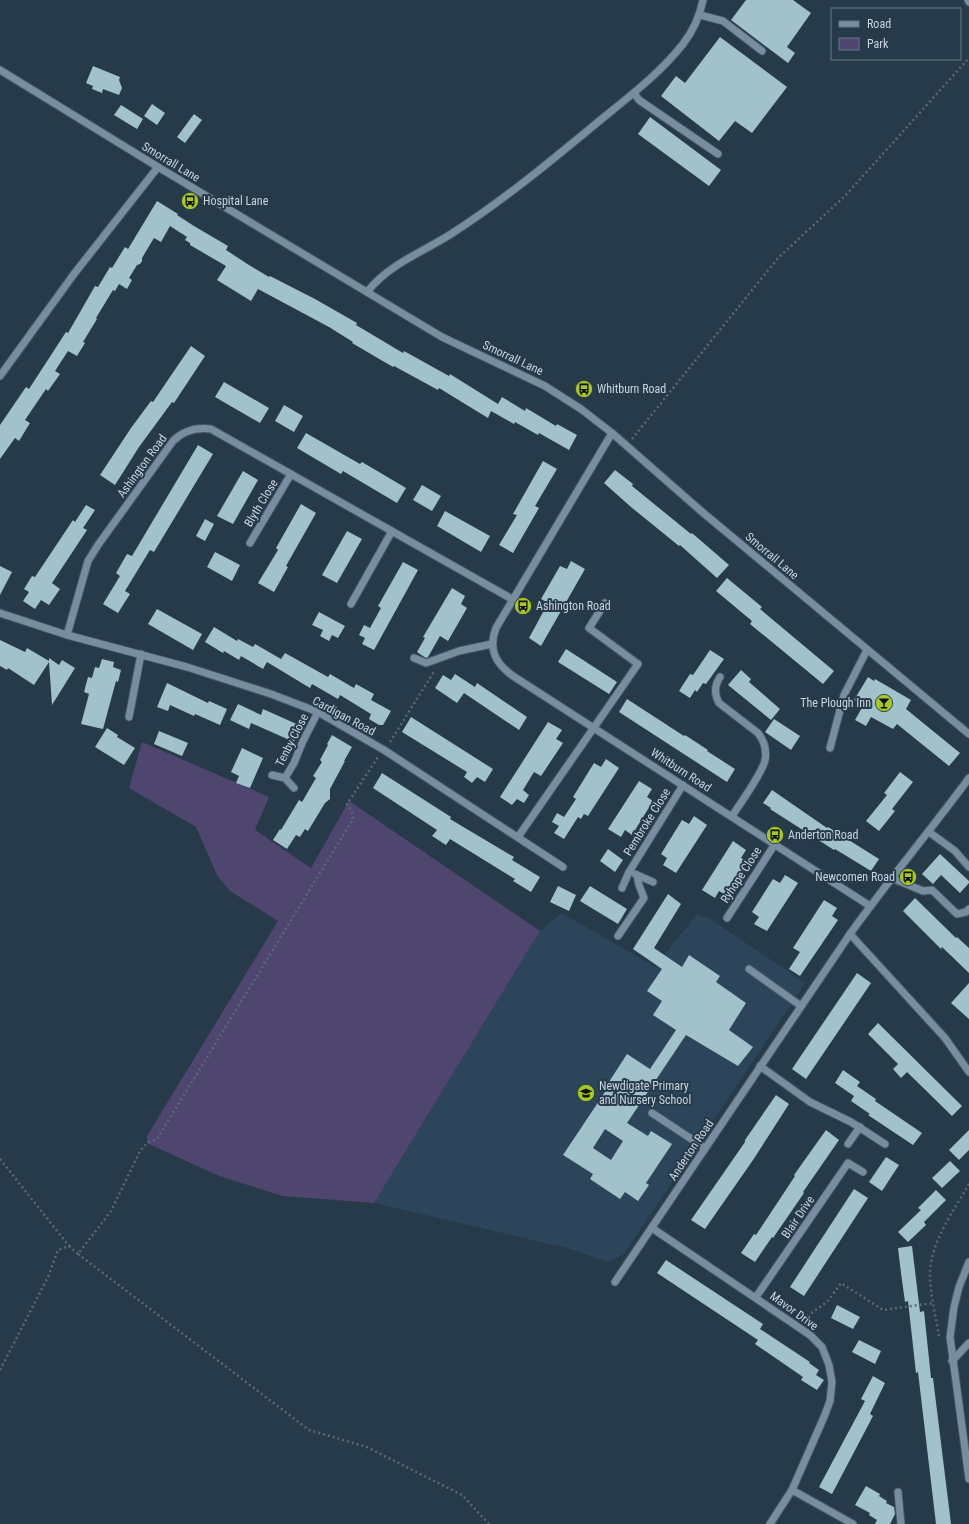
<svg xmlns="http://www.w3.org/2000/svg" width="969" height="1524" viewBox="0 0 969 1524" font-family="'Roboto Condensed',sans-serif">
	<rect width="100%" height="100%" fill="#273a4a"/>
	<polygon fill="#2c455a" points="562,913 655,967 697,914 712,920 805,983 624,1254 608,1262 567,1248 374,1203 540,931"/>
	<polygon fill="#4f466f" points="142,742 269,797 255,830 311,868 349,801 540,931 374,1203 283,1196 219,1176 147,1143 147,1136 278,921 230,891 217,875 196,827 129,788"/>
	<g fill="#a1c1cb" fill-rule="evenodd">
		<polygon points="746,0 793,0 811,13 787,47 795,53 788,63 731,20"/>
		<polygon points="720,37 787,87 752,133 735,121 719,141 661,96 676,76 685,83"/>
		<polygon points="93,66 120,77 119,80 122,88 119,95 103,89 102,93 92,89 93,86 86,83"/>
		<polygon points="152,104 165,113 157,125 144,116"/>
		<polygon points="121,105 143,119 137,129 114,115"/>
		<polygon points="194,114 202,120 185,143 177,137"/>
		<polygon points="650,117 721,170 709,186 638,134"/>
		<polygon points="157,201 178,214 177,215 194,226 228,246 226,250 249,265 269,277 270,276 315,299 357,323 356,325 403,353 404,351 449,376 450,374 498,404 502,397 525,411 526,408 556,426 557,424 577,435 569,450 539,433 538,435 515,422 514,424 491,411 488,418 439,388 438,390 394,366 393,367 352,343 353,342 329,327 258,289 251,301 217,280 226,266 190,245 190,243 185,240 187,237 170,226 161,242 154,238 142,258 142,261 140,264 137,265 129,278 132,280 127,289 119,284 115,291 113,290 96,318 97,319 83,342 85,343 77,356 68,351 55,371 60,374 48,391 46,389 25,420 30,423 19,441 15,438 0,459 0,425 26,387 29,389 66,332 68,333 95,286 98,287 110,267 112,268 125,247 128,249"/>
		<polygon points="191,346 205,356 174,403 172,402 139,447 115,485 100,475 131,428 151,401 153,402"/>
		<polygon points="224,382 269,408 260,423 215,397"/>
		<polygon points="284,405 303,416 294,432 275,421"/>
		<polygon points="306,433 360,464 362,462 406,488 397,503 343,471 341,474 297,448"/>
		<polygon points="198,445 213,454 154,552 150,550 125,591 130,594 118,613 103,604 120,576 116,573 127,554 132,556"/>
		<polygon points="543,461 557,469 535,506 539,508 513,553 499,545 517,515 513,514"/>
		<polygon points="615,470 633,484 632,486 691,534 692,533 729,565 717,578 680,545 679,546 631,507 604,483"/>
		<polygon points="243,471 258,480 233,524 217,516"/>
		<polygon points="422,485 441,496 432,511 413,500"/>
		<polygon points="301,504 316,513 286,566 288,567 274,592 258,583 278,550 276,548"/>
		<polygon points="86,505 95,510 83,528 87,530 52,583 60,589 49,605 41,600 35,609 23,601 29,592 24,589 32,576 35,577 73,520 75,522"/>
		<polygon points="445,511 490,536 481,552 437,526"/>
		<polygon points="205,519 214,524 205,541 196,536"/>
		<polygon points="347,531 362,539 337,583 322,575"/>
		<polygon points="215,552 240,565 232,581 207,567"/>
		<polygon points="571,561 585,569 541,646 529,638 548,603 541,599 560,566 567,569"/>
		<polygon points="403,562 418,570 374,650 362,644 365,638 359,635 364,625 370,628 381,608 378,606"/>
		<polygon points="0,566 12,572 0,595"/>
		<polygon points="727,578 762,607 760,609 834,671 823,684 750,624 752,621 716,591"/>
		<polygon points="452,588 465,596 461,604 467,608 448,641 440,636 428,657 426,658 417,652 425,638 423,637"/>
		<polygon points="157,609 202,634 193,650 148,624"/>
		<polygon points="319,612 345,626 338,638 332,635 329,641 320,636 323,630 312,625"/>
		<polygon points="214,627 237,641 238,639 253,647 255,644 281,659 285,653 328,677 330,674 354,688 356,684 374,694 371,700 391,711 383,725 379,725 369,719 371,714 340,695 338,699 312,684 310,688 267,662 263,669 241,656 239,660 224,651 223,653 205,642"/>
		<polygon points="0,640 25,652 27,648 49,661 49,658 59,665 62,660 75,668 52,705 49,662 34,685 8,668 7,670 0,666"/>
		<polygon points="566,649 617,682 609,694 558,662"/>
		<polygon points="710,650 724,659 706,684 703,683 697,692 695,690 690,698 679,691 690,674 693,675"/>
		<polygon points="102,659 114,662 113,667 121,670 118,682 116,681 103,729 81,724 89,694 84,692 88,677 92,678 95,667 99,668"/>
		<polygon points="741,670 751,679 749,682 780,709 771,720 728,685"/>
		<polygon points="455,674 475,687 477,683 527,717 519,730 464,693 457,703 435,688 443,675 451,680"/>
		<polygon points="868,677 874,681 875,679 911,700 906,709 960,753 949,766 897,724 893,729 871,717 866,726 855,720 863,706 854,700"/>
		<polygon points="167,683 208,703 209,701 227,709 220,725 195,714 194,716 170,705 168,711 157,707"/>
		<polygon points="627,699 684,736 685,735 708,750 707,751 735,769 727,782 619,712"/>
		<polygon points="238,704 261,715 263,709 301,726 294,742 251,723 249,729 230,720"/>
		<polygon points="411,717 493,769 485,782 477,777 472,783 464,777 467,772 402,732"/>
		<polygon points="774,719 800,736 791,750 765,732"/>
		<polygon points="548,722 562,730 556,739 563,743 541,776 534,772 523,790 529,795 524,803 517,799 512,805 500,797"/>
		<polygon points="107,728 118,735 117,737 135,748 124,765 95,747"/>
		<polygon points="159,731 188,743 182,756 154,744"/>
		<polygon points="332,735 352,747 344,761 345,761 330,789 330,799 325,803 308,831 305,829 300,837 296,835 287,849 273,840 280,829 281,830 299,800 302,802 316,778 313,776 322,762 320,760 328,745 327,744"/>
		<polygon points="242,748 263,758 250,788 236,783 239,776 231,772"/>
		<polygon points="606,759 619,768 588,816 584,814 581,819 578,817 564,839 554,833 559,826 552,822 557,813 564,817 576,799 573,797 594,763 601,767"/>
		<polygon points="900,772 913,782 892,809 895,811 879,831 866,821 887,795 884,793"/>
		<polygon points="382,773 451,817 450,819 514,857 512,860 540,877 531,892 513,881 515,879 450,839 446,845 432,836 437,830 373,788"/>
		<polygon points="639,781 652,789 647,797 653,801 632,835 625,830 621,837 608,829"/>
		<polygon points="772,790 827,828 828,827 879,859 871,871 835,849 834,850 770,809 771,808 763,803"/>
		<polygon points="694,816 707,825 676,873 663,865 667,858 661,854 682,820 689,824"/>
		<polygon points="733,841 746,850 741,858 748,862 726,895 719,891 715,898 702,890"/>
		<polygon points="608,849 623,860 615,872 600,861"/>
		<polygon points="940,854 969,881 969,883 960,893 941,875 933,884 922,874"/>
		<polygon points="785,875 798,883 767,931 754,924 759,917 752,912 773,879 780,883"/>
		<polygon points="558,886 576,895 569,911 550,902"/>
		<polygon points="590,886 627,909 618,924 580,901"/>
		<path d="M668 894 681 904 654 948 682 967 689 955 720 976 716 982 746 1003 729 1030 753 1047 738 1066 686 1035 627 1123 648 1136 651 1131 672 1144 646 1183 649 1185 638 1201 625 1192 620 1199 590 1179 593 1174 563 1155 609 1086 607 1085 627 1054 650 1069 676 1030 653 1015 662 1001 647 991 662 969 633 949ZM605 1129 623 1141 611 1160 593 1148Z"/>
		<polygon points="915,898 956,938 957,937 969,948 969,973 942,947 941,949 903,911"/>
		<polygon points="824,900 837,908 832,916 838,920 800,976 789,969 800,952 793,948"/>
		<polygon points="857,973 871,983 806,1079 792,1069"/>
		<polygon points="969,983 969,1019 951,1003"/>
		<polygon points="878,1023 962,1106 952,1116 907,1072 901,1078 893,1069 898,1064 868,1034"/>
		<polygon points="843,1070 860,1082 857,1086 876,1099 875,1101 922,1133 913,1145 868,1115 870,1114 851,1101 854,1096 835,1083"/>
		<polygon points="776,1095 789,1104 753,1160 705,1229 691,1220 745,1142 745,1140"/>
		<polygon points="826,1130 839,1140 803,1192 804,1193 773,1238 772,1237 755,1262 741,1253 754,1234 756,1235 795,1176 794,1175"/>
		<polygon points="969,1130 969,1150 959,1160 949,1150"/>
		<polygon points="886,1157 899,1165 882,1191 869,1182"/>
		<polygon points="950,1161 960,1171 942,1188 932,1178"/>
		<polygon points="854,1189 868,1198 804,1296 790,1287"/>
		<polygon points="936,1190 946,1200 924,1222 926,1225 908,1242 898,1232 921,1210 918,1208"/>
		<polygon points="912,1246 920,1312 924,1311 931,1378 933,1378 951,1524 936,1524 918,1372 916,1373 908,1301 905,1302 901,1273 898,1248"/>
		<polygon points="666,1260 763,1324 760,1329 810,1362 809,1363 819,1370 816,1375 824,1380 817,1390 801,1380 803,1377 755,1344 758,1340 657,1273"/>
		<polygon points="837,1305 860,1317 853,1329 831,1318"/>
		<polygon points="859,1340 881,1351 875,1364 852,1352"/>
		<polygon points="873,1376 885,1383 870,1414 873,1416 832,1494 819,1487 865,1401 861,1399"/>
		<polygon points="866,1486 880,1494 879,1496 887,1501 886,1503 894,1507 895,1514 890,1524 875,1524 877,1520 869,1515 870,1513 855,1505"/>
	</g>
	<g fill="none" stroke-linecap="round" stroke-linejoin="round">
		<defs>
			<g id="minor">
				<polyline points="968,0 969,2"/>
				<polyline points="700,15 723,21 762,51"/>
				<polyline points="0,70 158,167 442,337 545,386 581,409 612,433 701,511 969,734"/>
				<polyline points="634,93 639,100 718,154"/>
				<path d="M367 292C389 264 423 252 451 234 501 202 546 165 592 127 623 101 658 76 683 44 693 31 700 15 703 0"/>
				<polyline points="0,376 74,274 158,167"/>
				<path d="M612 433 496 628C488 649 495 663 513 676L870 906"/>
				<polyline points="250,543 291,474"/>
				<polyline points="351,604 392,531"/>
				<polyline points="0,613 67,635 187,667 271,694 318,712 384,750 563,867"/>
				<path d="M67 635 88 561 98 545 173 441C184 430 196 427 211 429L512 599"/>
				<polyline points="414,658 426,663 459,651 492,644"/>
				<path d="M720 677C714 686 714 694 719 703L758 733C764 741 767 750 765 760 763 772 740 804 732 816"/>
				<polyline points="129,717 141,654"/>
				<polyline points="830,748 844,695 867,650"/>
				<polyline points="272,775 285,778 294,788"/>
				<polyline points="285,778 294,763 303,741 318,712"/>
				<polyline points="929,832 955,851 969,867"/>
				<polyline points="518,837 638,664 589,628 605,603"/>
				<polyline points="635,874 653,882"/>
				<polyline points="892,878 923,891 932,890 957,914 966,912 969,909"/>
				<polyline points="622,888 629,872 683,785"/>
				<polyline points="727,918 775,844"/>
				<polyline points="850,934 945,1038 969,1072"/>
				<polyline points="618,936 644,898 639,885 637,875"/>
				<polyline points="749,969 801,1006"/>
				<polyline points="760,1066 810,1102 851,1122 885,1144"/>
				<polyline points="652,1113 705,1148"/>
				<polyline points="848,1144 860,1127"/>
				<polyline points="652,1228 810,1335 822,1347 829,1365 832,1382 830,1401 824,1417 792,1490 770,1524"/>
				<polyline points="969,1262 959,1287 954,1307 950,1337 969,1479"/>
				<path d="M615 1282 850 934C888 881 930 831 969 778"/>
				<polyline points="756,1297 848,1163 863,1172"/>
				<polyline points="952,1361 969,1343"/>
				<polyline points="792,1490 853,1524"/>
				<polyline points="898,1492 901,1524"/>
			</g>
		</defs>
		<use href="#minor" stroke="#465764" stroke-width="9"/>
		<g stroke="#586977" stroke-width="2.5" stroke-dasharray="2 3" stroke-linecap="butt">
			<polyline points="632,439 778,258 845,196 969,58"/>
			<polyline points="390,742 435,670"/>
			<polyline points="0,1159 69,1246"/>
			<polyline points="78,1254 309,1430 367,1447 462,1495 489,1524"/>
			<polyline points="803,1319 827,1302 841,1283 883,1310 933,1303"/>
			<path d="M939 1336C936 1318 929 1289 930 1271 932 1240 954 1210 969 1184"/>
			<polyline points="0,1370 48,1277 58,1250 69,1246 78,1254 111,1211 140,1151 147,1143 157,1139 353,819 352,811 347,804 378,757"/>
		</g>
		<use href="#minor" stroke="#788ea0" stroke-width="7"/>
	</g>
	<defs>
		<symbol id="bus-disc" viewBox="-11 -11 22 22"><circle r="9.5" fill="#a5c822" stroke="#273a4a"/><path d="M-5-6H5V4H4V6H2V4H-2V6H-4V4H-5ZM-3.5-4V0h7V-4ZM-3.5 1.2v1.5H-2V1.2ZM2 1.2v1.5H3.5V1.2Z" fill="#111"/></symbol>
		<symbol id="bar-disc" viewBox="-11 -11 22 22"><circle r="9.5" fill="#a5c822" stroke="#273a4a"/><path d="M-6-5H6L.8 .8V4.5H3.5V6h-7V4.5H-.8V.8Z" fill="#111"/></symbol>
		<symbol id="school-disc" viewBox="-11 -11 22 22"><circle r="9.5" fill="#a5c822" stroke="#273a4a"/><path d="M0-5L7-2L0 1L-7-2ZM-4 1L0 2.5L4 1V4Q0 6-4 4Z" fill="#111"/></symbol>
	</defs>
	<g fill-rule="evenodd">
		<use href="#bus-disc" x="180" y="191" width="20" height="20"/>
		<use href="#bus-disc" x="574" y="379" width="20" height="20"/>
		<use href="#bus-disc" x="513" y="596" width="20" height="20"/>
		<use href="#bar-disc" x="874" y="693" width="20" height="20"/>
		<use href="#bus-disc" x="765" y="825" width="20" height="20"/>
		<use href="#bus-disc" x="898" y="867" width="20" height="20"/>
		<use href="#school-disc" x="576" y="1083" width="20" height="20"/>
	</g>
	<g text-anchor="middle" stroke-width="4" stroke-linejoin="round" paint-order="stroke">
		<g font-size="12" fill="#c8d4de" stroke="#273a4a">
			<text transform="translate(171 162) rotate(31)" y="4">Smorrall Lane</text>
			<text transform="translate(513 358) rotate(25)" y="4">Smorrall Lane</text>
			<text transform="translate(142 466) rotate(-54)" y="4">Ashington Road</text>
			<text transform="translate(261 503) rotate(-59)" y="4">Blyth Close</text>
			<text transform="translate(772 556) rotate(40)" y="4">Smorrall Lane</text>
			<text transform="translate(344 716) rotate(28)" y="4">Cardigan Road</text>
			<text transform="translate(292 740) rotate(-63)" y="4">Tenby Close</text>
			<text transform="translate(681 770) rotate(33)" y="4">Whitburn Road</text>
			<text transform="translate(647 822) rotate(-58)" y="4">Pembroke Close</text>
			<text transform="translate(741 875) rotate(-57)" y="4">Ryhope Close</text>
			<text transform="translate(691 1150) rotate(-56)" y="4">Anderton Road</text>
			<text transform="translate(798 1217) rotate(-56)" y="4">Blair Drive</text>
			<text transform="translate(794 1311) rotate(36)" y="4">Mavor Drive</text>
		</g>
		<g font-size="12" fill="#c8d4de" stroke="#273a4a" text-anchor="start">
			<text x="203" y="205">Hospital Lane</text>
			<text x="597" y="393">Whitburn Road</text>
			<text x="536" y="610">Ashington Road</text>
			<text x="871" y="707" text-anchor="end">The Plough Inn</text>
			<text x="788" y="839">Anderton Road</text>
			<text x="895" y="881" text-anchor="end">Newcomen Road</text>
			<text x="599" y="1090">Newdigate Primary<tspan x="599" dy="14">and Nursery School</tspan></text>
		</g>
	</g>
	<rect x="831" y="8" width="130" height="52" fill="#273a4a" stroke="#677885"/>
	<rect x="839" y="21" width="20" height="6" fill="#788ea0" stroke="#677885"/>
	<text x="867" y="28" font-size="12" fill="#c8d4de">Road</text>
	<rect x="839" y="38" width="20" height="12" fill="#4f466f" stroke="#677885"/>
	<text x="867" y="48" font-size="12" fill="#c8d4de">Park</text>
</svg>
